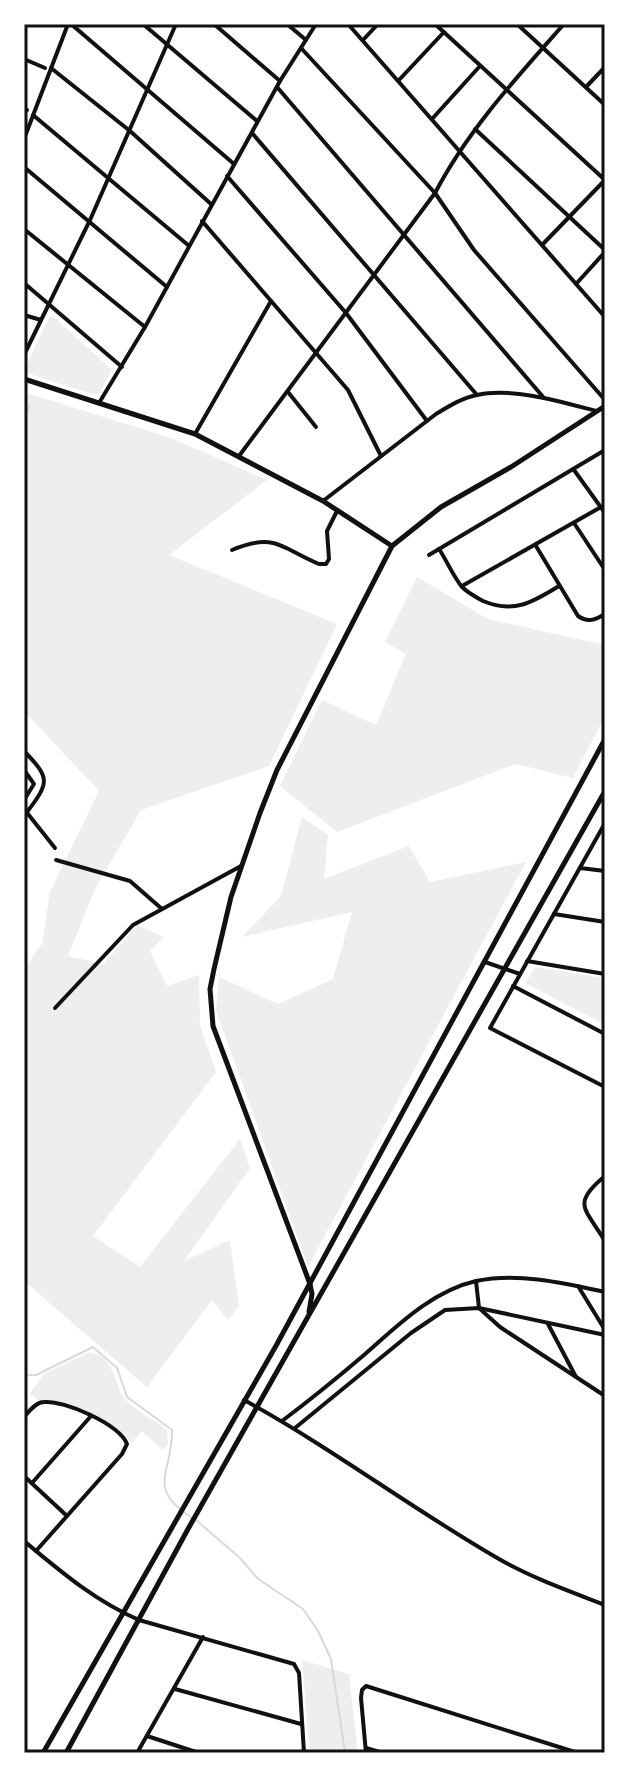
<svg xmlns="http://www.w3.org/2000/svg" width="629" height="1777" viewBox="0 0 629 1777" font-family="Ubuntu,sans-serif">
	<rect width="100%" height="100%" fill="#fff"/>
	<g fill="#eee">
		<polygon points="53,316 112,370 100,392 95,395 26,373 24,370 49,318"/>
		<polygon points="24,392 171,438 267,480 169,555 337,624 269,766 141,810 95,889 68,956 103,964 137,925 164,937 150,951 167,986 199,975 200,1026 216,1072 93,1236 140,1267 240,1139 250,1168 184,1261 230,1240 239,1306 228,1320 212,1300 147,1387 24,1281 24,970 42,943 50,892 99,791 24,711"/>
		<polygon points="417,577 488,619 605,645 605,716 573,778 515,764 337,832 280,786 322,700 376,725 406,654 385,642"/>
		<polygon points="302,817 328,835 324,879 409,846 430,882 526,862 308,1267 216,1010 219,977 278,1004 333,979 352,912 242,937 281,896"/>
		<polygon points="535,967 605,978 605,1025 525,983"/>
		<path d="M88 1353C116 1354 113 1385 125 1399 136 1412 154 1419 167 1430L168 1444 163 1450 142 1431 132 1443C103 1419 82 1412 46 1402H40L30 1393 44 1374Z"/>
		<polygon points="302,1660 349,1674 358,1753 310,1753"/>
	</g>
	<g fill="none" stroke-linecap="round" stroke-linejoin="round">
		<g stroke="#d9d9d9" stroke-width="2">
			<polyline points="24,419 30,405"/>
			<path d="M24 1375H36L93 1347 117 1368 127 1397 172 1430C173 1473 145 1487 191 1517"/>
			<polyline points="196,1520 240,1558 258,1579 303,1609 318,1631 331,1659 345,1753"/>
		</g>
		<g stroke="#111" stroke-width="4">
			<polyline points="71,24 234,164"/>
			<polyline points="143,24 257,121"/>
			<polyline points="214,24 280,81"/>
			<polyline points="287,24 306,40"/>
			<polyline points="348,24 605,317"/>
			<polyline points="435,24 605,180 542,245"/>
			<polyline points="517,24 605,105"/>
			<polyline points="363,40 378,24"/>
			<polyline points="301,48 435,193 474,250 605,400"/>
			<polyline points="24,59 45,68"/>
			<polyline points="51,68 130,131 211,204"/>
			<polyline points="399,80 444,32"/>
			<polyline points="277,87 544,398"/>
			<polyline points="586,87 605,67"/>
			<polyline points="24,109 27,110"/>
			<polyline points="33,115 188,245"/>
			<polyline points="432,119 480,66"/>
			<polyline points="475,129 605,250"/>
			<polyline points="252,133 477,395"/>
			<polyline points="24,139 68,24"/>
			<polyline points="24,167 167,287"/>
			<polyline points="227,176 346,313 427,421"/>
			<polyline points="202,221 348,390 381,456"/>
			<polyline points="24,229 145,327"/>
			<polyline points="24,283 122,367"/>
			<polyline points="576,284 605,252"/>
			<polyline points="24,315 41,320"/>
			<polyline points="24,355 90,220 176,24"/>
			<polyline points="288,392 316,427"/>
			<polyline points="99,403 145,327 280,81 316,24"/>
			<polyline points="195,434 271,301"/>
			<path d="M239 456 435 193C468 130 517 77 564 24"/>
			<polyline points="574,470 605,513"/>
			<path d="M323 501 436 414C449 406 462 398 477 395 512 387 562 402 596 411"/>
			<polyline points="574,523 605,570"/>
			<path d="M536 546 578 616C588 623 595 620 605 614"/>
			<path d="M439 549C447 561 453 576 462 587 468 593 476 597 483 601 514 614 533 602 559 586"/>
			<path d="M232 550C275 532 281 548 319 564H326L329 559 327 531 337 511"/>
			<polyline points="429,555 605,450"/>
			<polyline points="462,586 601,507"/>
			<path d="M24 751C50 778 50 782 27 812"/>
			<polyline points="24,770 34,784 24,800"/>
			<polyline points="24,809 55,848"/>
			<polyline points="605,823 490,1028 605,1087"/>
			<polyline points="56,860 130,881 162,909"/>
			<polyline points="580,868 605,871"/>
			<polyline points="554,914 605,922"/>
			<polyline points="527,961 605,974"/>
			<polyline points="485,962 520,974"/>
			<polyline points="513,986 605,1034"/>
			<polyline points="55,1008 133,925 241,866"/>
			<path d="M605 1176C571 1204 585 1208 605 1241"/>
			<polyline points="476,1281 479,1308 500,1327 605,1396"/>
			<polyline points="578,1286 605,1330"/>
			<polyline points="548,1324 576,1377"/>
			<path d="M244 1400C332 1448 412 1509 499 1559 532 1578 569 1591 605 1605"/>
			<path d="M24 1417C29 1411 36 1402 44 1402 64 1400 119 1424 127 1444L122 1454 36 1551"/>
			<path d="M282 1421C310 1400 337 1378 364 1355 397 1326 432 1291 476 1281 518 1272 564 1283 605 1292"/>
			<polyline points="295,1428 411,1333 445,1310 479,1308 605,1335"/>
			<polyline points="24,1476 67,1516"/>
			<polyline points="32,1483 91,1416"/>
			<path d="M24 1541C60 1571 95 1601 139 1620L294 1664 299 1673 304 1753"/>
			<polyline points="175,1689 301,1724"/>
			<polyline points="147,1736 199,1753"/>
			<polyline points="366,1748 383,1753"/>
			<polyline points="137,1753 203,1637"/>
			<polyline points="366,1753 361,1698 362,1690 366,1686 578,1753"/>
		</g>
		<g stroke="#111" stroke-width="5">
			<polyline points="24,379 195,434 323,501 392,546"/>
			<polyline points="309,1312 312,1294 310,1284 213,1026 210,989 214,969 231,897 260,813 277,770 392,546 441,507 511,467 605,406"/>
			<polyline points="43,1753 277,1344 605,739"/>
			<polyline points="66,1753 188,1529 605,791"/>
		</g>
	</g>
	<rect width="629" height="1777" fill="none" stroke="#ffffff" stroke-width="52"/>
	<rect x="26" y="26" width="577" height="1725" fill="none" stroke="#111" stroke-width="3"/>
</svg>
